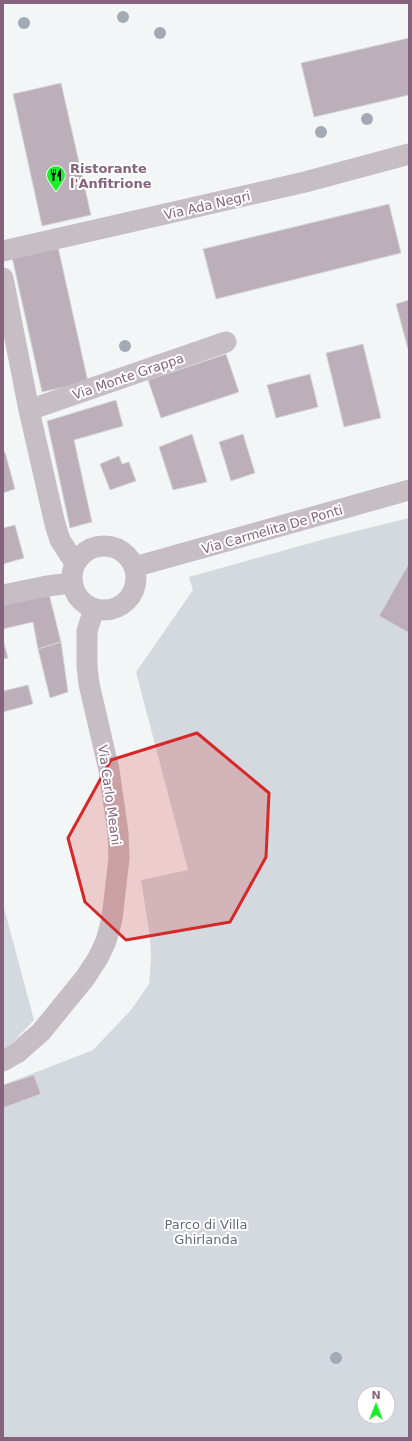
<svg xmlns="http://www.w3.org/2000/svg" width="412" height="1441" viewBox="0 0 412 1441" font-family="'DejaVu Sans',sans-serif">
	<rect width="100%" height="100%" fill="#f2f6f6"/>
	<g fill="#d3d9de" fill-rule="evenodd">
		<path d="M409 518V1438H3V1085L93 1050 131 1010 149 984 151 959 150 937 141 880 188 870 136 672 193 590 189 577 332 537ZM364 1393H388V1417H364Z"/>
		<polygon points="3,904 34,1020 11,1044 3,1049"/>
	</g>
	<g fill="#bcafb9" stroke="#d5d7d7">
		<polygon points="409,38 409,95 314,117 301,63"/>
		<polygon points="61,83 91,215 42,226 13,94"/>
		<polygon points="389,204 401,253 216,299 203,249"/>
		<polygon points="58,247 88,382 42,392 12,257"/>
		<polygon points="409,300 409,353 396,304"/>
		<polygon points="363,344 381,418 344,427 326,353"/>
		<polygon points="226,354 239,392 161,418 148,380"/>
		<polygon points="310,374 318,407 276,418 267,385"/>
		<polygon points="116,400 123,426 74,440 92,522 70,528 47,421"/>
		<polygon points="192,434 207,482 173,490 159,447"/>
		<polygon points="243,434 255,473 231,481 219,442"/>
		<polygon points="3,452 5,452 15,489 3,493"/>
		<polygon points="119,456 122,464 129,462 136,481 110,490 100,464"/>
		<polygon points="15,525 24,558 3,564 3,528"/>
		<polygon points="409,563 409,633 379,616"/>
		<polygon points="49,594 61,642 38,649 33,622 3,629 3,605"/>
		<polygon points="3,640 8,658 3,659"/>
		<polygon points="61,642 68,692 50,698 38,649"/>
		<polygon points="28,685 33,704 3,712 3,691"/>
		<polygon points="34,1075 41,1094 3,1108 3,1085"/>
	</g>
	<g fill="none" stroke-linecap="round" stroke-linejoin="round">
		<g stroke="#c7bec5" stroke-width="21">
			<polyline points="3,251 305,182 409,154"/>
			<polyline points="3,278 29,410 55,524 60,540 75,563"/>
			<polyline points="29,410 226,342"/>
			<circle cx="104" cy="578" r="32"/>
			<polyline points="134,567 409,490"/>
			<polyline points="3,595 47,586 72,583"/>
			<polyline points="3,1061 17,1053 41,1032 85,978 98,958 106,941 112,919 119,858 118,833 109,770 89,684 87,666 87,631 94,609"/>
		</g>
	</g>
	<g fill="#a3aab3">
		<circle cx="123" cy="17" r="6"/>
		<circle cx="24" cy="23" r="6"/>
		<circle cx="160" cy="33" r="6"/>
		<circle cx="367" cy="119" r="6"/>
		<circle cx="321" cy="132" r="6"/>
		<circle cx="125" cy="346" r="6"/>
		<circle cx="336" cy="1358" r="6"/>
	</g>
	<path fill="#d62828" fill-opacity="0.2" stroke="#d62828" stroke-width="3" stroke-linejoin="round" d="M197 733 269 793 266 857 230 922 126 940 85 902 68 838 111 760Z"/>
	<defs>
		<symbol id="restaurant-pin" viewBox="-11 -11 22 30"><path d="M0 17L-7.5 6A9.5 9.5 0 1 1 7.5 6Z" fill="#18f027" stroke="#fff"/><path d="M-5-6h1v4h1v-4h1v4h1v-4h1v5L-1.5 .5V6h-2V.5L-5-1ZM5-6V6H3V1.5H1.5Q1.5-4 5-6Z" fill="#111"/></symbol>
	</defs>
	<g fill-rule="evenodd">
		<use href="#restaurant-pin" x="45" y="164" width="22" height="30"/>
	</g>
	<g text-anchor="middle" stroke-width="4" stroke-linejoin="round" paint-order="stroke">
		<g font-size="13" font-weight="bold" fill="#86637c" stroke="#fff" text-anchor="start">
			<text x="70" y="173">Ristorante<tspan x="70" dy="15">l'Anfitrione</tspan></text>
		</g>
		<g font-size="13" fill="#86637c" stroke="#fff">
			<text transform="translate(207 205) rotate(-13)" y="5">Via Ada Negri</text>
			<text transform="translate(128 376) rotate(-19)" y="5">Via Monte Grappa</text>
			<text transform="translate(272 529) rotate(-16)" y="5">Via Carmelita De Ponti</text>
			<text transform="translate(110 795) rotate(82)" y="5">Via Carlo Meani</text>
		</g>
		<g font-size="13" fill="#626c7c" stroke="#fff">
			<text x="206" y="1229">Parco di Villa<tspan x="206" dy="15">Ghirlanda</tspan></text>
		</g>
	</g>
	<rect width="412" height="1441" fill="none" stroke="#86637c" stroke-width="8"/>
	<g transform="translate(376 1405)"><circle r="19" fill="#ffffff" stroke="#cfc1cb"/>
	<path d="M0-3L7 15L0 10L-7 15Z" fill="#18f027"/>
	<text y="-6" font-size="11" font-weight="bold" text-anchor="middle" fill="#86637c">N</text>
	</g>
</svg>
